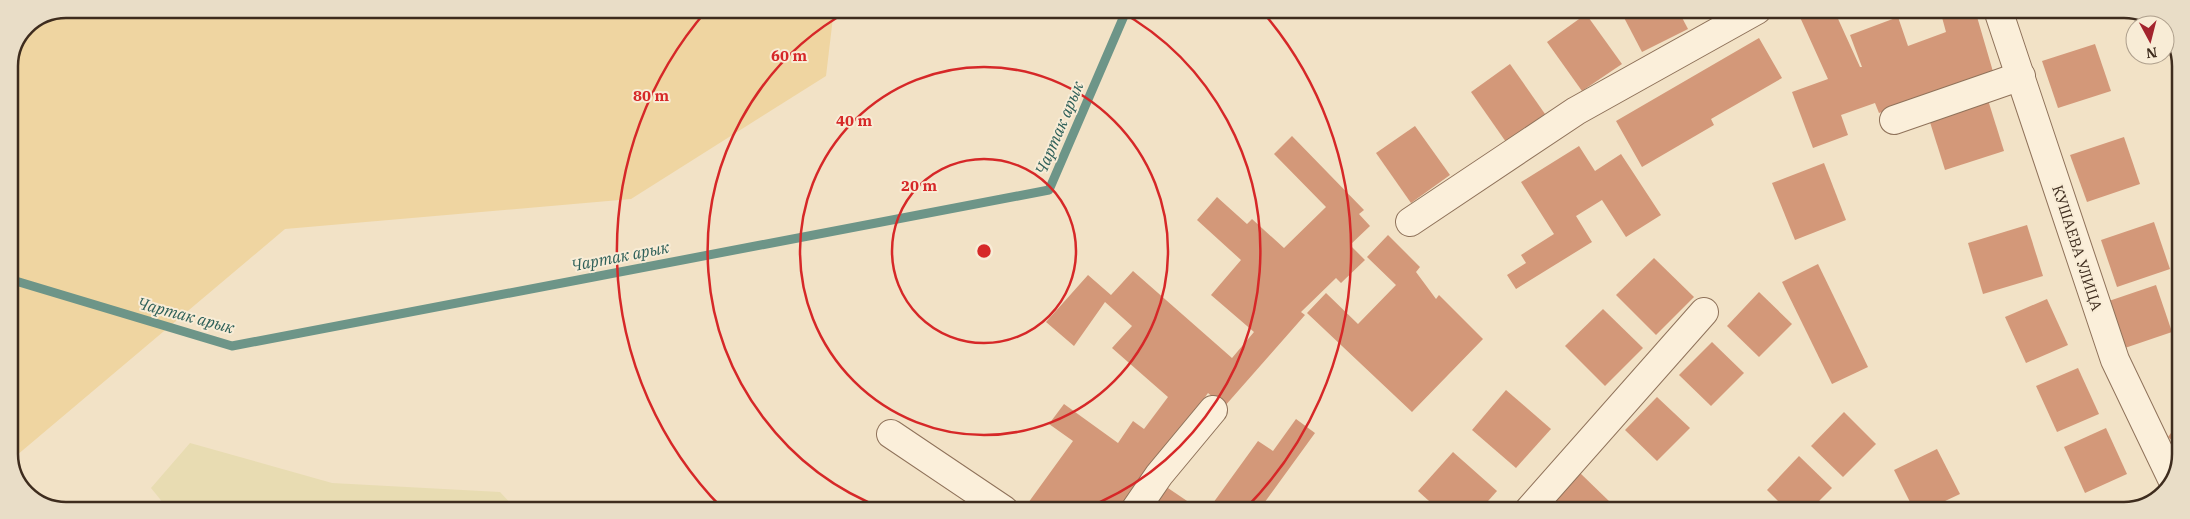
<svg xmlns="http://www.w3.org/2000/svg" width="2190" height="519" viewBox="0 0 2190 519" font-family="'IBM Plex Serif',serif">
	<rect width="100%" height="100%" fill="#f2e2c6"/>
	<polygon fill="#e8dcb2" points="190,443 332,483 500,492 516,509 168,509 151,488"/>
	<polygon fill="#efd5a1" points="66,9 834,9 826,76 631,199 285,229 10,461 9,66 26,25"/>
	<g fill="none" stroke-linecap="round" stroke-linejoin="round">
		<polyline stroke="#6d9588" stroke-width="9" points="9,279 232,346 1049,190 1127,9"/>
	</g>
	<g fill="#d39879">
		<polygon points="1620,10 1678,10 1688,29 1642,52"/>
		<polygon points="1811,10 1834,10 1860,67 1862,67 1850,35 1898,17 1908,46 1946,32 1940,10 1975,10 1994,75 1879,113 1875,103 1841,115 1848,135 1813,148 1792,92 1828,79 1799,15"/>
		<polygon points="1586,14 1622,64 1582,91 1547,42"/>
		<polygon points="1759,38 1782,78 1711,119 1714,125 1642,167 1616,121"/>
		<polygon points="2095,44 2111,91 2058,108 2042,61"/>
		<polygon points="1510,64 1545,114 1506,142 1471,92"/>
		<polygon points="1988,100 2004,151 1945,170 1929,119"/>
		<polygon points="1415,126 1450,175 1411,203 1376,153"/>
		<polygon points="1292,136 1364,210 1359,214 1370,226 1350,245 1365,260 1341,283 1336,278 1301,312 1305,315 1224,407 1208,393 1139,488 1126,510 1023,510 1073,441 1049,424 1064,404 1118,443 1133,421 1144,429 1168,397 1112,348 1132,326 1105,302 1074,346 1046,322 1088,275 1111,295 1133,271 1232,358 1254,332 1211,295 1241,260 1197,220 1217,197 1247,224 1252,219 1284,248 1326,207 1274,154"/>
		<polygon points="2124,137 2140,184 2087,202 2070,155"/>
		<polygon points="1579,146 1595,171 1621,154 1661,215 1626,237 1602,200 1576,216 1592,242 1516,289 1507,275 1526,263 1521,255 1554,234 1521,182"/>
		<polygon points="1824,163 1846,220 1795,240 1772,183"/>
		<polygon points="2154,222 2170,269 2117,287 2101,240"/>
		<polygon points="2027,225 2043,276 1983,294 1968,243"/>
		<polygon points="1388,235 1420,267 1416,272 1436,299 1439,295 1483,339 1412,412 1307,313 1326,293 1358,324 1396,285 1367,257"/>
		<polygon points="1654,258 1694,297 1656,335 1616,295"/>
		<polygon points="1818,264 1868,367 1832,384 1782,282"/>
		<polygon points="2156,285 2172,332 2119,350 2103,303"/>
		<polygon points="1759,292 1792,324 1759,357 1727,326"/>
		<polygon points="2047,299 2068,345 2026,363 2005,317"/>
		<polygon points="1603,309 1643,348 1605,386 1565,346"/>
		<polygon points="1712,342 1744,373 1711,406 1679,375"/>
		<polygon points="2078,368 2099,414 2057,432 2036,386"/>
		<polygon points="1506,390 1551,429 1516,468 1472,430"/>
		<polygon points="1657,397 1690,428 1657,461 1625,430"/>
		<polygon points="1844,412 1876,444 1843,477 1811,446"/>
		<polygon points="1296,419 1315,433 1259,510 1208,510 1258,441 1273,451"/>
		<polygon points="2180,421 2180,447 2168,437"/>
		<polygon points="2106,428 2127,474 2085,493 2064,447"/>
		<polygon points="1937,449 1960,494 1926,510 1914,510 1894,470"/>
		<polygon points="1453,452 1497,491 1480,510 1439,510 1418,491"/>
		<polygon points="1799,456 1832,488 1810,510 1787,510 1767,490"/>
		<polygon points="1579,472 1611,503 1605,510 1551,510 1546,505"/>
		<polygon points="1165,486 1193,505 1190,510 1149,510"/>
	</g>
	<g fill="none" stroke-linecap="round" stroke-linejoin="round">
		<defs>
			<g id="minor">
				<polyline points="1998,10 2115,360 2172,479"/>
				<polyline points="1894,120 2021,76"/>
				<polyline points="1410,222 1576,111 1757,10"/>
				<polyline points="891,434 1004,510"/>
				<polyline points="1135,510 1159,475 1213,410"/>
				<polyline points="1529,510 1704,312"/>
			</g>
		</defs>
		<use href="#minor" stroke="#8f725a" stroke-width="30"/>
		<use href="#minor" stroke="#fbefda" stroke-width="28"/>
	</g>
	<g fill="none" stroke="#d62828" stroke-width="2.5">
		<circle cx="984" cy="251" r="92"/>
		<circle cx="984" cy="251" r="184"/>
		<path d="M887 510A276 276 0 0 1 850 10M1118 10A276 276 0 0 1 1081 510"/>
		<path d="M722 508A367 367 0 0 1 707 10M1261 10A367 367 0 0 1 1246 508"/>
	</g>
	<g text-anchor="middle" stroke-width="4" stroke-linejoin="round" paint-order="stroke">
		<g font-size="15" fill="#3e2c1e" stroke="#f8ecd6">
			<text transform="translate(2077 248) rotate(72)" y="5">КУШАЕВА УЛИЦА</text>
		</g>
		<g font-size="16" font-style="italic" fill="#2d5f58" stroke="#f8ecd6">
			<text transform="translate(1059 128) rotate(-67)" y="6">Чартак арык</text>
			<text transform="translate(620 256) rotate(-11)" y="6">Чартак арык</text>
			<text transform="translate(186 315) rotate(15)" y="6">Чартак арык</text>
		</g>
	</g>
	<path d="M0 0H2190V519H0ZM66 18H2124A48 48 0 0 1 2172 66V454A48 48 0 0 1 2124 502H66A48 48 0 0 1 18 454V66A48 48 0 0 1 66 18Z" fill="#e9ddc7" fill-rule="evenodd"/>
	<path fill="none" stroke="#3e2c1e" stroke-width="2.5" d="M66 18H2124A48 48 0 0 1 2172 66V454A48 48 0 0 1 2124 502H66A48 48 0 0 1 18 454V66A48 48 0 0 1 66 18Z"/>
	<circle cx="984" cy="251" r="8" fill="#d62828" stroke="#f8ecd6" stroke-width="2.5"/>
	<g font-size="15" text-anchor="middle" font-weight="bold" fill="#d62828" stroke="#f8ecd6" stroke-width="4" stroke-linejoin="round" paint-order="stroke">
		<text x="789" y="61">60 m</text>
		<text x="651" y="101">80 m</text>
		<text x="854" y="126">40 m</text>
		<text x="919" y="191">20 m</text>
	</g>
	<g transform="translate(2150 40) rotate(173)"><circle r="24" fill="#f8ecd6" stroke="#ae9f8c"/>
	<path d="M0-4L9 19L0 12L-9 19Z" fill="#a3242e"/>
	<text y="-8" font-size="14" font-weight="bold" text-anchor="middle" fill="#3e2c1e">N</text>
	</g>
</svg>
